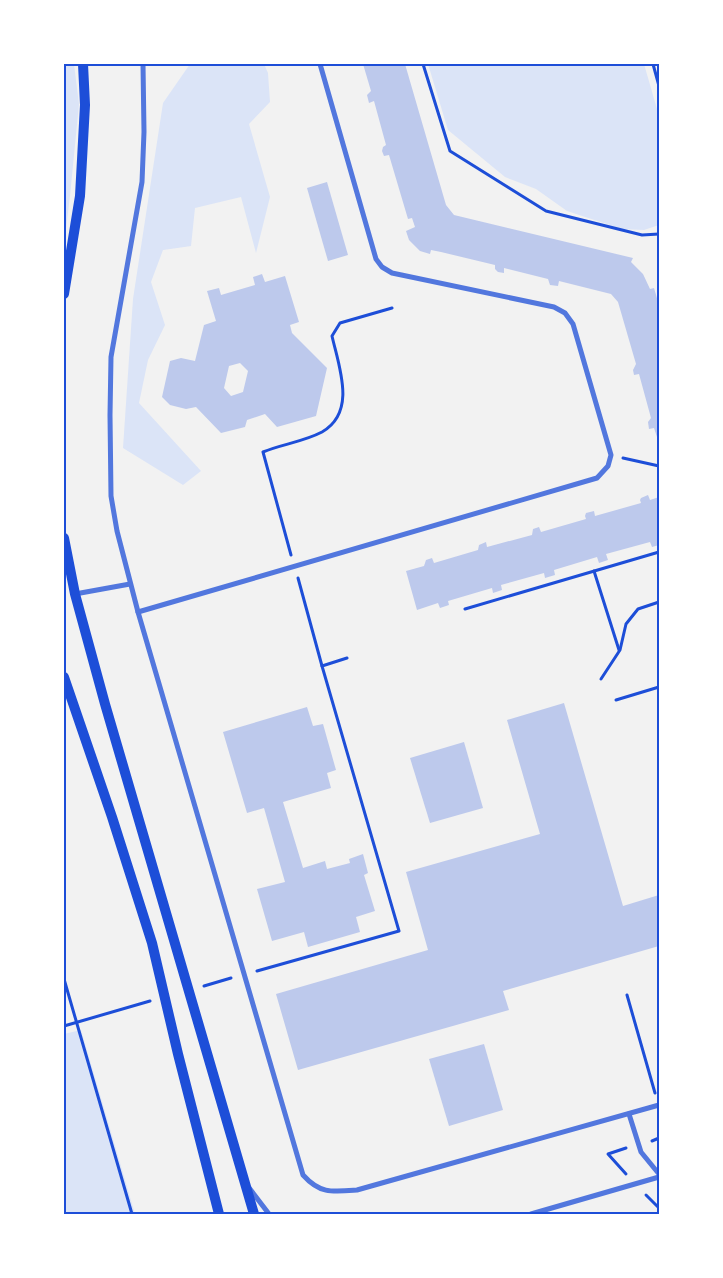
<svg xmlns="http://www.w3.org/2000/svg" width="723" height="1278" viewBox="0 0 723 1278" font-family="Commissioner,sans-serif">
	<rect width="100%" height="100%" fill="#f2f2f2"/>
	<g fill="#dbe4f7">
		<polygon points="74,64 79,104 70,196 64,245 64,68 67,65"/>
		<polygon points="190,64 264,64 268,73 270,102 249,124 270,197 256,253 241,197 195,208 191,246 163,250 151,282 165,325 148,360 139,403 201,471 183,485 123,448 133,299 163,103"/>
		<polygon points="428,64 644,64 659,116 659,225 644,230 622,229 567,211 536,189 505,177 448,130"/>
		<polygon points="81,1030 135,1214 64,1214 64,1034"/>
	</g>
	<g fill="#bdc9ec" fill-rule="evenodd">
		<polygon points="363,64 405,64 446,205 454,215 633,258 631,262 643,274 650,289 654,288 659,305 659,443 654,428 649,429 648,422 651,418 639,374 634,375 633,370 636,364 618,302 611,294 559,281 558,286 550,285 548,279 504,268 504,273 498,272 495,269 495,265 441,252 431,250 430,254 420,251 409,240 406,231 415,227 412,218 408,219 389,155 384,156 382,151 383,147 386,145 374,101 369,103 367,95 371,91"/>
		<polygon points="327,182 348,255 328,261 307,188"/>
		<path d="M262 274 265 282 285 276 299 322 290 325 292 333 327 368 316 416 277 427 265 414 247 420 245 427 221 433 196 407 186 409 170 405 162 397 170 361 181 358 195 361 204 325 216 321 207 291 219 288 221 295 255 285 253 277ZM240 363 248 371 243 392 231 396 224 388 229 366Z"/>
		<polygon points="648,495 650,500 659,497 659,545 652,547 650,542 606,554 608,560 599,563 597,557 554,570 555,575 545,578 544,573 501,585 502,590 493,593 492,588 448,601 449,605 440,608 438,603 417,610 406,571 424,566 426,560 432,558 434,563 478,550 479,545 486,542 487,547 532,535 533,529 539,527 541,532 586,519 585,516 586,513 594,511 595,516 641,503 640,500 641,498"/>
		<polygon points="564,703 623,906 659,895 659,946 503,991 509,1010 298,1070 276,994 428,950 406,872 540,834 507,720"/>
		<polygon points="307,707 313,726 323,724 336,770 327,773 331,788 283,802 303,868 325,861 327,869 350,863 349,859 363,854 368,873 364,875 375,911 356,917 360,932 308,947 304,932 272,941 257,889 285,882 264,808 247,813 223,732"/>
		<polygon points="464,742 483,808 430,823 410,758"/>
		<polygon points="484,1044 503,1110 449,1126 429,1059"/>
	</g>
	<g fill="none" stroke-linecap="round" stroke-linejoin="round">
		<g stroke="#1d4ed8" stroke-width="3">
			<polyline points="423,64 450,151 546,211 642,235 659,234"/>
			<polyline points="653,64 659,86"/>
			<polyline points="623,458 659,466"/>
			<path d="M291 555 263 452C282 444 303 442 322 432 357 412 339 367 332 336L340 323 392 308"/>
			<polyline points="594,571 619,650"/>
			<polyline points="298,578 322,666"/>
			<polyline points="465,609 659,552"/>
			<polyline points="601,679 620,650 626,624 638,609 659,602"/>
			<polyline points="616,700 659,687"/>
			<polyline points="257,971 399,931 322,666 347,658"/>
			<polyline points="64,979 132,1214"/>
			<polyline points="204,986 231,978"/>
			<polyline points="627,995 655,1093"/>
			<polyline points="64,1026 150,1001"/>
			<polyline points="652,1141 659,1138"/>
			<polyline points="626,1174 608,1154 626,1148"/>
			<polyline points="646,1195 659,1208"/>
		</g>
		<g stroke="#5277de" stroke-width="5">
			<path d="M143 64 144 132 142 182 111 357 110 415 111 496 117 531 138 612 303 1175C320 1194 332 1192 357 1190L659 1105"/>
			<polyline points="75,594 130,584"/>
			<polyline points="138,612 597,478 608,466 611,455 573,324 565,313 554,307 392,273 382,267 376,259 320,64"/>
			<polyline points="629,1114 641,1152 659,1174"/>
			<polyline points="250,1189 269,1214"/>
			<polyline points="531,1214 659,1177"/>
		</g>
		<g stroke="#1d4ed8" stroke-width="10">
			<polyline points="64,294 80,196 85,105 83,64"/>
			<polyline points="64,538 75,594 105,704 254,1214"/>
			<polyline points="64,677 112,817 152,943 178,1054 219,1214"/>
		</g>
	</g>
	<rect width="723" height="1278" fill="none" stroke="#ffffff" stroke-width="130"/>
	<rect x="65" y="65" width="593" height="1148" fill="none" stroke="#1d4ed8" stroke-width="2"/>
</svg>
